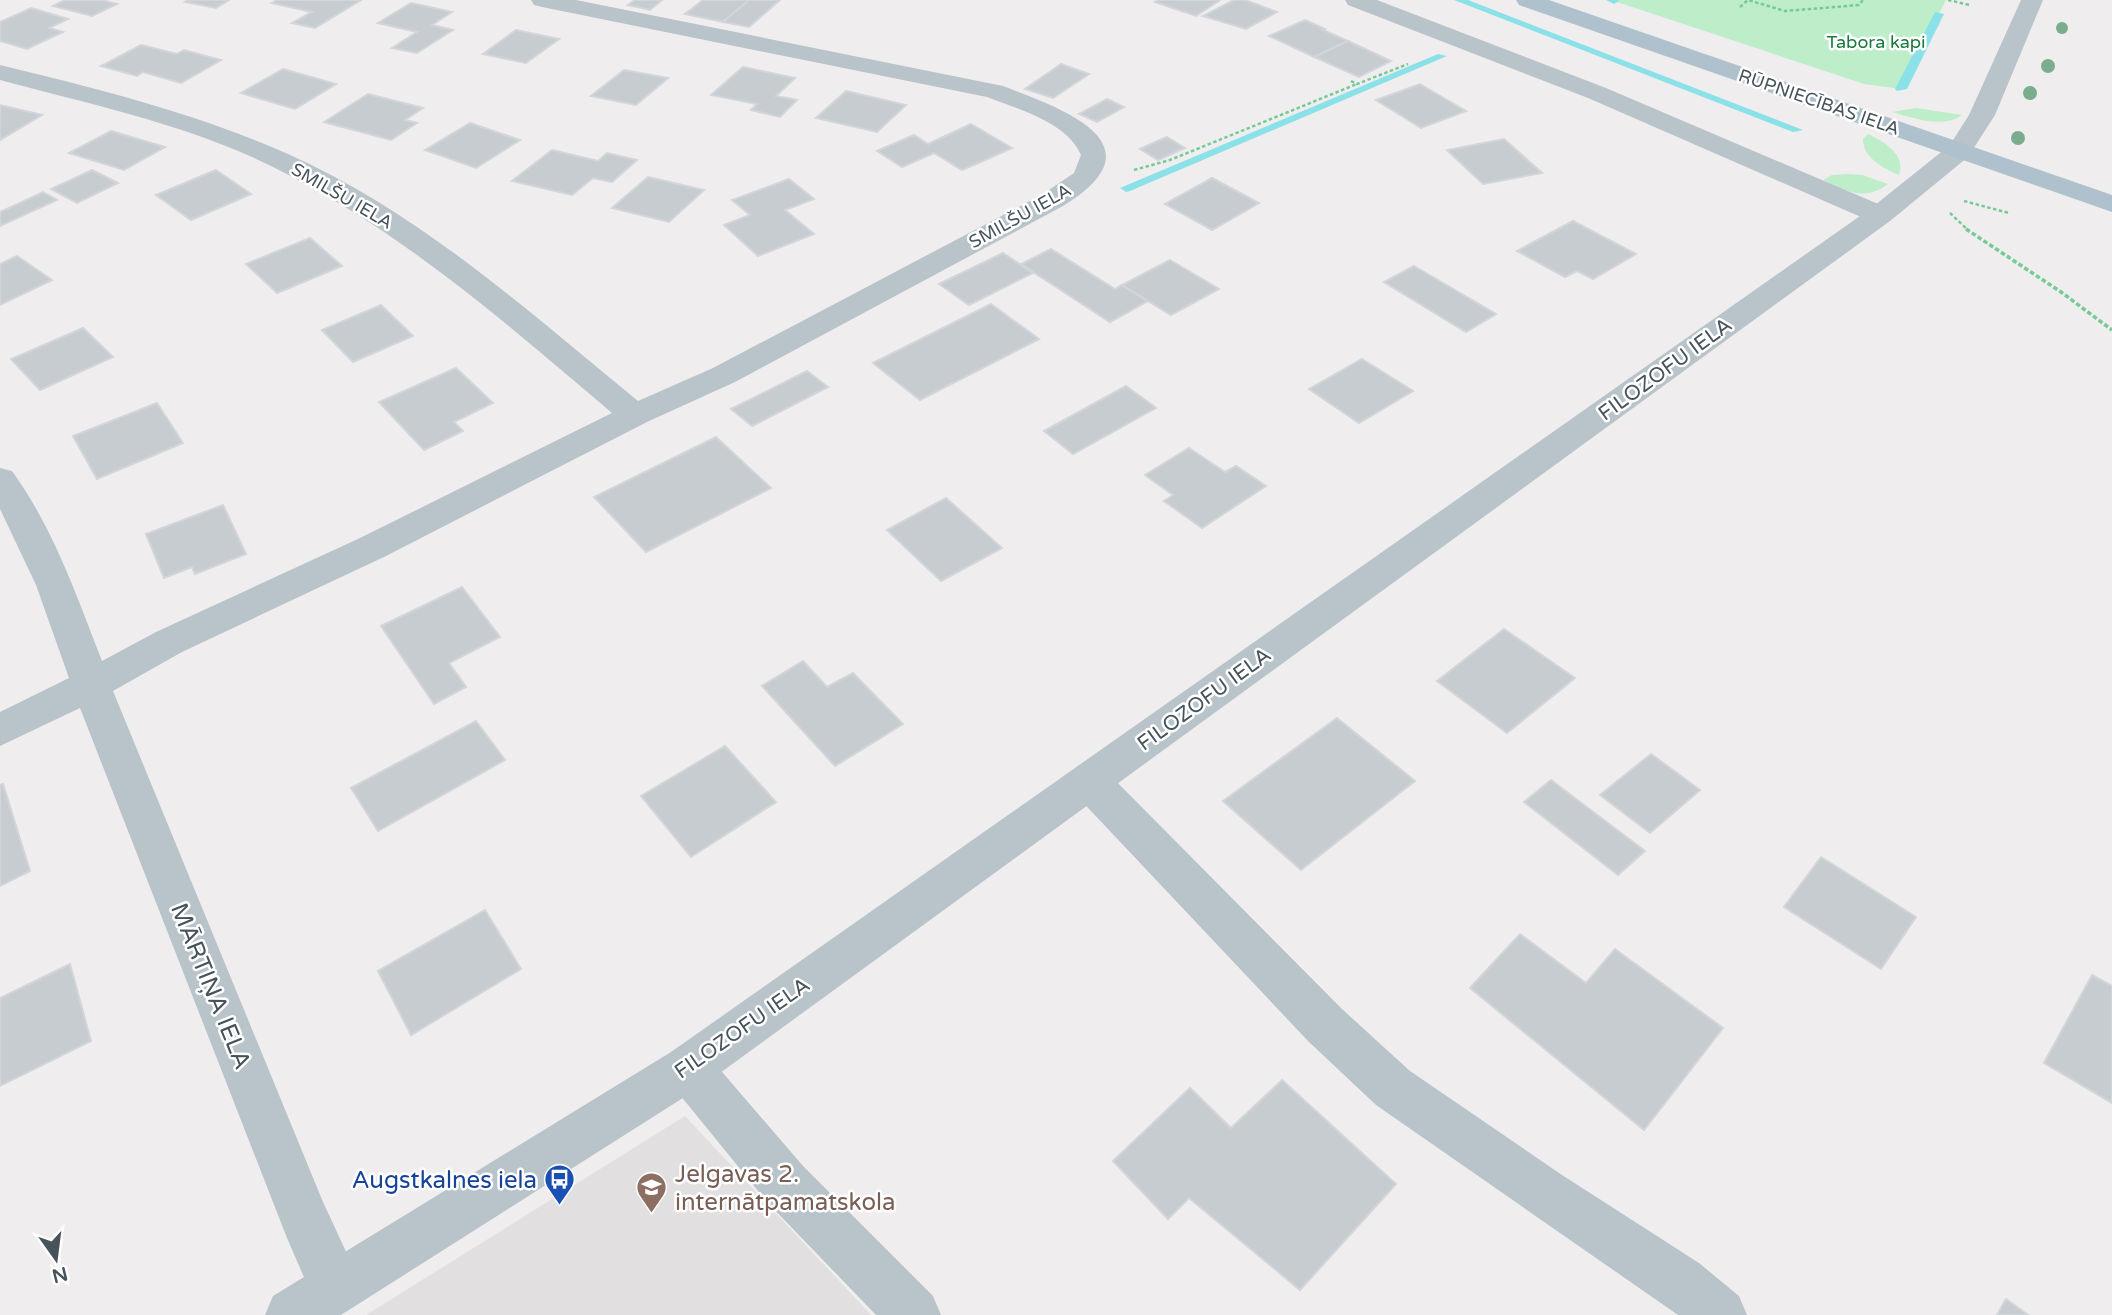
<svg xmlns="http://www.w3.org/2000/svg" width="2112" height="1315" viewBox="0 0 2112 1315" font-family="'Varela Round',sans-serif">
	<rect width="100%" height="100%" fill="#f0edee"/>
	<polygon fill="#e1dfdf" points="685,1116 871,1315 366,1315"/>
	<g fill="#bdedc9">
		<polygon points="1611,0 1946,0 1901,89 1864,84"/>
		<path d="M1916 108 1962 115C1943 129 1913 118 1892 112Z"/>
		<path d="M1868 134C1884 142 1906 154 1899 175 1883 168 1863 158 1863 139Z"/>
		<path d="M1848 174 1862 175 1888 184C1865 202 1846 191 1823 180L1832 175Z"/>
	</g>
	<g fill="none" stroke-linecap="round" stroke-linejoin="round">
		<g fill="#8be1e8" fill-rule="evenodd">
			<polygon points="1454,0 1468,0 1803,130 1793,132"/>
			<polygon points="1606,0 1618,0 1619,1 1614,4"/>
			<polygon points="1935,12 1944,14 1907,89 1897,91 1895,89"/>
			<polygon points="1438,54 1447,56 1130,191 1126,192 1120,188"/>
		</g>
	</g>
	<g fill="#c7ccd0" stroke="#d2d5d9" stroke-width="2">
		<polygon points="65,0 102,0 117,4 92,16 53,6"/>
		<polygon points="188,0 229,0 216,8 185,2"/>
		<polygon points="277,0 361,0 315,28 292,23 312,12 272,3"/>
		<polygon points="635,0 662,0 650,10 628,5"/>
		<polygon points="703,0 749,0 723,22 685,14"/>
		<polygon points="749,0 780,0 749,27 723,22"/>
		<polygon points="1159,0 1220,0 1196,16 1155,2"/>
		<polygon points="1234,0 1245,0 1277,12 1246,29 1203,16"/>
		<polygon points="411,3 452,12 432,25 453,30 417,53 392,48 417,32 378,23"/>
		<polygon points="31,8 68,19 49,28 63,32 27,49 0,41 0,22"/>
		<polygon points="1305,20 1325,29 1323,30 1348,41 1314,57 1269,36"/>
		<polygon points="516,30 559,39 526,63 483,54"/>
		<polygon points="1348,41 1391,61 1359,77 1314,57"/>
		<polygon points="141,45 177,54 184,50 221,60 181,83 143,72 137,76 101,66"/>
		<polygon points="1061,64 1089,74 1053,98 1025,89"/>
		<polygon points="743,67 795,78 776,96 797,100 780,117 751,110 757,104 711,95"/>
		<polygon points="283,69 336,84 295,109 241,93"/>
		<polygon points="624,70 668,78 636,105 591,96"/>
		<polygon points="1420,84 1466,111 1421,128 1376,100"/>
		<polygon points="846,91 906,105 877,132 816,118"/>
		<polygon points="368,94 423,108 405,120 417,123 391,140 324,122"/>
		<polygon points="1107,99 1124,107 1097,122 1079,114"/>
		<polygon points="0,105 42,115 0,140"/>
		<polygon points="470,123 520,140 476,168 425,150"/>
		<polygon points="971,124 1012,148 962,170 934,153 902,167 877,151 914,135 928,144"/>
		<polygon points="111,131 165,147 124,170 69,153"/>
		<polygon points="1167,137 1185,148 1158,160 1140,149"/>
		<polygon points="1504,139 1542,173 1483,184 1447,150"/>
		<polygon points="552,150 598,161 607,153 637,160 612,182 593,178 572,195 512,181"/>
		<polygon points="92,170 118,183 77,203 51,189"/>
		<polygon points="216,170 251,194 191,220 156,195"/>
		<polygon points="648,177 704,190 669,222 612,208"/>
		<polygon points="1212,178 1259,203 1212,230 1165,204"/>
		<polygon points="789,179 814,199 785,210 814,234 758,256 724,225 750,215 732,200"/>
		<polygon points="43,192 57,200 0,226 0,212"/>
		<polygon points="1573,221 1636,254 1593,279 1577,271 1565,277 1517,251"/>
		<polygon points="310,238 342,266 277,293 246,264"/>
		<polygon points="1051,249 1115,289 1122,285 1148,301 1110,322 1021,264"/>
		<polygon points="1003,253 1033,273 969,305 939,284"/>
		<polygon points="17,256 52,280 0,305 0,264"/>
		<polygon points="1170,260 1219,289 1171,315 1122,285"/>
		<polygon points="1414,266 1496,314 1466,332 1384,282"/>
		<polygon points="991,304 1039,339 920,400 873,363"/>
		<polygon points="381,305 413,336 353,362 322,330"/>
		<polygon points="83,328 113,357 40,390 11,359"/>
		<polygon points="1362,359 1413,391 1359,423 1309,389"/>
		<polygon points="456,368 493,403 454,422 463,431 424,450 379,402"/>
		<polygon points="807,371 828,387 752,426 731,409"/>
		<polygon points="1126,386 1156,408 1073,454 1044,431"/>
		<polygon points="157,403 183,443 97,479 73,436"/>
		<polygon points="716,437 771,488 646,552 594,497"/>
		<polygon points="1189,448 1225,472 1236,466 1266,486 1202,528 1164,501 1173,495 1145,475"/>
		<polygon points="946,498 1002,548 941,581 887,530"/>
		<polygon points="223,505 246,554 195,574 192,567 164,578 146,534"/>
		<polygon points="462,587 500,637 449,663 466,687 434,704 381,626"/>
		<polygon points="1504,629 1575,678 1507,733 1437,681"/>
		<polygon points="803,661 827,687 853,673 903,724 835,766 762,686"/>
		<polygon points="1337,718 1415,781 1301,870 1223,801"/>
		<polygon points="476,721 505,760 378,831 351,788"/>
		<polygon points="725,746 776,802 691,857 641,796"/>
		<polygon points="1651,754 1700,790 1650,833 1600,795"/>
		<polygon points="1551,780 1645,851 1618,875 1524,802"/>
		<polygon points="3,784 30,871 0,886 0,785"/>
		<polygon points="1821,857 1916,917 1881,969 1784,907"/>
		<polygon points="485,910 521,969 411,1035 378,971"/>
		<polygon points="1520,934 1586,983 1615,949 1723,1028 1644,1130 1470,988"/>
		<polygon points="70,964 91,1041 0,1086 0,998"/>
		<polygon points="2092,975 2112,986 2112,1103 2044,1063"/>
		<polygon points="1282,1080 1396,1184 1300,1290 1189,1198 1168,1219 1113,1161 1190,1088 1231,1128"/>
		<polygon points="2006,1299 2028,1315 1997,1315"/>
	</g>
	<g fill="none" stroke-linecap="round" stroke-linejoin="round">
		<g stroke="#76ca96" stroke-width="2.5" stroke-dasharray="3.5 2.5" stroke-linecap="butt">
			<polyline points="1948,0 1970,5"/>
			<polyline points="1740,7 1748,0 1785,11 1859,5 1863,0"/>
			<polyline points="1351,81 1357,84 1408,64"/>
			<polyline points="1134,170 1170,160 1357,84"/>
			<polyline points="1964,201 2009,213"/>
			<polyline points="1950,213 1969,231"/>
		</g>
		<polyline stroke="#76ca96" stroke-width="3.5" stroke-dasharray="4.5 2.5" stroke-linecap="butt" points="1966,229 2061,292 2112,330"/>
		<g fill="#b9c4ca" fill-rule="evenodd">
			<path d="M531 0H576L1003 86C1063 109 1164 144 1063 206L735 382 647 422 386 556 182 652 113 691 323 1202 362 1286 354 1305 335 1313 316 1305 287 1238 80 708 0 746V712L69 678 36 585 0 509V468L12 471C53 527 77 597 102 661L156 632 360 538 612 413C506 323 399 229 273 167 187 124 92 105 0 80V65C98 89 196 113 288 154 419 212 529 312 638 401L713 368 1043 194 1074 173 1081 155C1067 122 1018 109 987 97L542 7 534 5Z"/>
			<polygon points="1345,0 1377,0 1606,88 1890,209 1894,215 1890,221 1880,223 1870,221 1588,98 1348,5"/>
			<polygon points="2021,0 2043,0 1995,115 1968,157 1959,159 1950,157 1946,151 1969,115"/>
			<polygon points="1089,764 1104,769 1342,1009 1410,1071 1562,1175 1699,1263 1739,1296 1747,1315 1678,1315 1376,1105 1308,1041 1074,793 1068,781 1074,769"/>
			<polygon points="688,1045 705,1052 803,1166 933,1296 941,1315 876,1315 767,1202 671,1084 664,1068 671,1052"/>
		</g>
		<polygon fill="#b9c4ca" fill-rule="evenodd" points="1959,143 1968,145 1972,151 1968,157 1890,221 705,1084 341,1315 265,1315 273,1296 671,1052 1870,209 1950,145"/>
		<polygon fill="#aec1cc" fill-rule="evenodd" points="1516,0 1549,0 2112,195 2112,212 1519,5"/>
	</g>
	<g fill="#7aad8d">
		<circle cx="2062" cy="28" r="6"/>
		<circle cx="2048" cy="66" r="7"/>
		<circle cx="2030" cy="93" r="7"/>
		<circle cx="2018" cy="138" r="7"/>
	</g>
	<defs>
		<symbol id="bus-pin" viewBox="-11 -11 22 30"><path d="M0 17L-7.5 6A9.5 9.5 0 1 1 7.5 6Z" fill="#1a4fb4" stroke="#fff"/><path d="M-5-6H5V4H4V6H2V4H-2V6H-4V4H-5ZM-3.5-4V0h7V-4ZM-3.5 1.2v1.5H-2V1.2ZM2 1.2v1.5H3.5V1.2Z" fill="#fff"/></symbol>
		<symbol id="school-pin" viewBox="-11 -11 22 30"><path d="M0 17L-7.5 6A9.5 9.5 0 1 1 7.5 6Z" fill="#8d6e63" stroke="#fff"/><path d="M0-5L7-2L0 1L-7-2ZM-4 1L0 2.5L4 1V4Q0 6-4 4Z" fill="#fff"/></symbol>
	</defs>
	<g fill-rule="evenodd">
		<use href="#bus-pin" x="542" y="1162" width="35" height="47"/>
		<use href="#school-pin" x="634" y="1170" width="35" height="47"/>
	</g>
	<g text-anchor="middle" stroke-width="5" stroke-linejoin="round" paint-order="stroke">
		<g font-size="18" fill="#1a793d" stroke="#fff">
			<text x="1876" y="48">Tabora kapi</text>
		</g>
		<g font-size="18" fill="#46535a" stroke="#fff">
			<text transform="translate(1819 102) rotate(19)" y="6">RŪPNIECĪBAS IELA</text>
			<text transform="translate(342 196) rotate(30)" y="6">SMILŠU IELA</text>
			<text transform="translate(1020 216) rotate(-29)" y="6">SMILŠU IELA</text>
		</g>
		<g font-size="21" fill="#46535a" stroke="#fff">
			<text transform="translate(1665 369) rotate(-36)" y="7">FILOZOFU IELA</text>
			<text transform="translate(1204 699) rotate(-36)" y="7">FILOZOFU IELA</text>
			<text transform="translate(742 1028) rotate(-35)" y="7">FILOZOFU IELA</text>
		</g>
		<g font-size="24" fill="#46535a" stroke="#fff">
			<text transform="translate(211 986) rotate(68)" y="8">MĀRTIŅA IELA</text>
		</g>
		<g font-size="24" fill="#785e54" stroke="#fff" text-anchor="start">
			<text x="675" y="1182">Jelgavas 2.<tspan x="675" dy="28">internātpamatskola</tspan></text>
		</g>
		<g font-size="24" fill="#164399" stroke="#fff" text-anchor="end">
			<text x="537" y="1188">Augstkalnes iela</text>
		</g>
	</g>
	<g transform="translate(56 1259) rotate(166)" stroke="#ffffff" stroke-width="5" paint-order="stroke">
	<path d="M0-5L12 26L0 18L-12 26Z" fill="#46535a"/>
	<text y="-10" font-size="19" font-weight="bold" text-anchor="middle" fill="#46535a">N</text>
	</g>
</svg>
